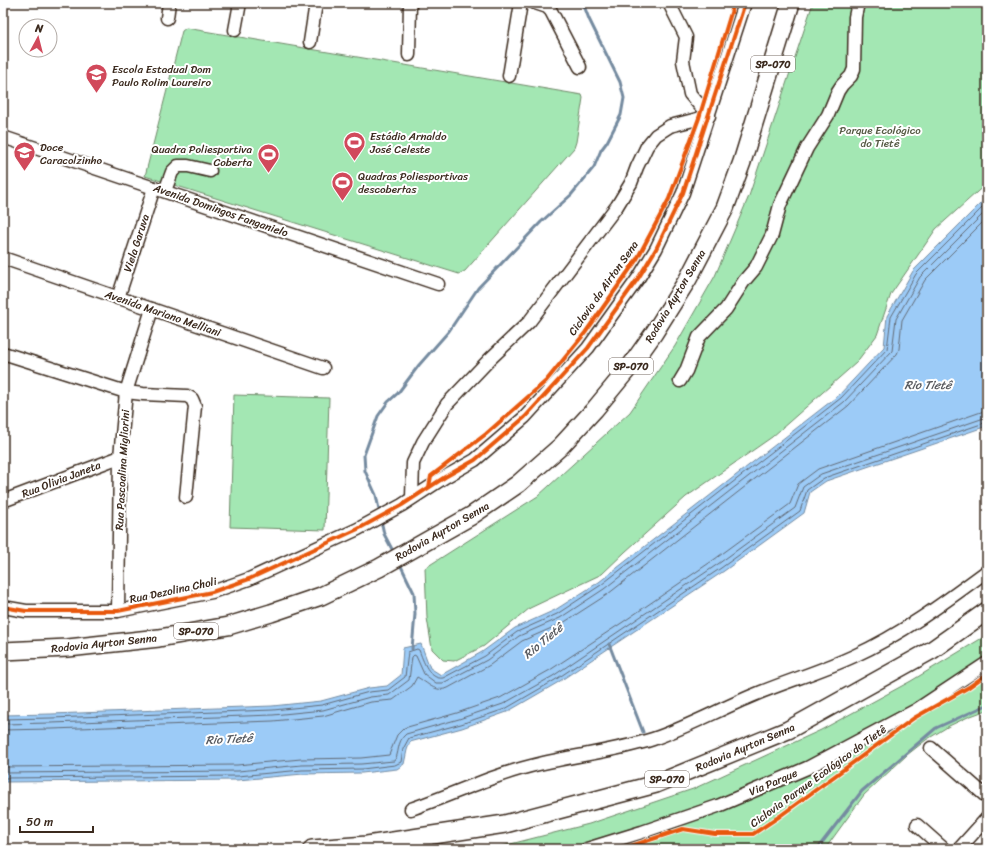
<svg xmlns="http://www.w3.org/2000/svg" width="990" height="852" viewBox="0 0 990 852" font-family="Sriracha,sans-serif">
	<rect width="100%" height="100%" fill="#fff"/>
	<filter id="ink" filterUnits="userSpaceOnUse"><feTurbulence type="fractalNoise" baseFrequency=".025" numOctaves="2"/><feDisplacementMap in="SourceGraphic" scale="8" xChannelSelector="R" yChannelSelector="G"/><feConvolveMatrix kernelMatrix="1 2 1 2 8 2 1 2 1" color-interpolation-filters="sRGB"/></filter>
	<g filter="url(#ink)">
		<g fill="#a3e7b3" stroke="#6f8868">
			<polygon points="813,3 987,3 987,183 936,229 891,294 877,335 856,363 772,437 686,497 625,552 602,574 530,608 484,646 454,661 443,660 432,649 427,618 425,568 538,496 630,412 675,346 715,276 749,196"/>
			<polygon points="186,28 582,95 583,98 576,142 574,148 465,271 459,274 145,176 182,31"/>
			<polygon points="234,395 329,398 325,530 230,527"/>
			<polygon points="987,635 987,710 968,717 949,726 926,740 907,755 864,795 825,849 491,849 589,824 693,789 821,730 911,681"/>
		</g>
		<polygon fill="#9ccbf7" stroke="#758ba0" points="987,197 987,426 826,481 810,492 804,513 724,571 557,683 507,712 462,728 410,742 407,750 404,764 397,769 362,773 303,774 238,780 3,782 3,715 51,714 272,706 321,701 369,688 387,686 401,675 403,648 421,644 430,668 441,675 482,652 515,628 555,610 599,582 839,395 884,347 887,316 913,271"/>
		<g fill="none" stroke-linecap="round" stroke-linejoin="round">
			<g stroke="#626a75" stroke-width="1">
				<path d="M3 719 51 718 273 710 322 705 369 692 388 690 405 677 408 652 417 649 419 650C423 660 429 680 443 678L485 656 517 632 557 614 601 585 841 398 887 349 891 317 916 274 987 203"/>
				<polyline points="3,724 51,723 273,715 323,710 370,697 389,695 409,680 412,657 414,655 416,656 424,674 436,683 443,683 487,660 519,636 560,618 604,589 844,402 892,351 896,319 920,277 987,210"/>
				<path d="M3 730 52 729 273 721 323 716 371 702 393 700 412 686 417 677C428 683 435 693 448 688L490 665 522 641 563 623 608 594 848 406 897 354 899 349 902 320 925 280 987 218"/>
				<polyline points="3,767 237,765 301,759 361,758 389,755 397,735 404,728 457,713 500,698 550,670 623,622 715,559 790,504 798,484 818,469 981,412 987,411"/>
				<path d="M3 773 238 771 302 765 361 764 394 761C400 754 396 742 406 734L459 719 503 704 553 676 718 564 795 508 803 487 821 474 987 417"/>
				<polyline points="3,778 238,776 302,770 362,769 395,765 401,762 403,749 409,738 461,724 505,709 555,680 721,568 800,511 807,490 824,478 987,422"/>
			</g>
			<g stroke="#758ba0" stroke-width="3">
				<polyline points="380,514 376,495 365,471 364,455 378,416 388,402 398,393 419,365 449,331 478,288 541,222 571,195 594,167 601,150 607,142 621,115 624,98 620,82 589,19 583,3"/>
				<polyline points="381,520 384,534 394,553"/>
				<polyline points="399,562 414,593 415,614 412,649"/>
				<polyline points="609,644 643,732"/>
				<polyline points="678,848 679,849"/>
				<polyline points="817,849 862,791 936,728 987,705"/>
			</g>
			<defs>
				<g id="minor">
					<polyline points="535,3 547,7 551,11 580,67"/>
					<polyline points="167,18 169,3"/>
					<polyline points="235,30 240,3"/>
					<polyline points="310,42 316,3"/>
					<polyline points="409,55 410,3"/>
					<polyline points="509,76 521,3"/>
					<polyline points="3,137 438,284"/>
					<polyline points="165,191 172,172 178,166 188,166 210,171"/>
					<polyline points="3,258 323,368"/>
					<polyline points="118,298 154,188"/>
					<polyline points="3,353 126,392 143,394 187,396 192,399 195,406 186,497"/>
					<polyline points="680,381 686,371 699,337 726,309 744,281 756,267 772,235 780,205 807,148 828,115 838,91 842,85 851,76 854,69 855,17 858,3"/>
					<polyline points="412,498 413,463 423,442 447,404 490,359 529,322 617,206 631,183 637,167 647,146 656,135 670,126 709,116 690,94 683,61 686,37 669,3"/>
					<polyline points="3,501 120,457"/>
					<polyline points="3,607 26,611 118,611 212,592 249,579 358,529 402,505 445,477 475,460 525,417 588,348 639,277 656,249 683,193 745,3"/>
					<polyline points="118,611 120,457 126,392 152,309"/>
					<polyline points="931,748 987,797"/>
					<path d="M411 809C454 794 495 774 539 764 577 755 616 751 653 739 688 727 720 709 754 695 787 681 822 671 854 656 902 634 945 602 987 571"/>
					<polyline points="917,825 944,849"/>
					<polyline points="587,849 642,832 718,806 807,768 916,710 987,663"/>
					<polyline points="959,849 987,818"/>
				</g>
				<g id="highway">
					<polyline points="3,651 68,648 159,638 228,626 271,613 321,596 379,568 471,516 518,484 560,447 595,409 632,364 654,333 688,279 725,208 742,162 791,3"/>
					<polyline points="312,849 367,845 505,824 656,784 788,730 932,650 987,611"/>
				</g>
			</defs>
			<use href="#minor" stroke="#3b2a1e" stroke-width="15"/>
			<use href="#highway" stroke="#3b2a1e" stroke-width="20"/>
			<use href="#minor" stroke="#fff" stroke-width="12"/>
			<use href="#highway" stroke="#fff" stroke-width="17"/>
			<defs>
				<g id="cycleway">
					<polyline points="429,487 431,476 486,434 546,381 585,333 637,259 669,199 699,118 734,3"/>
					<polyline points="3,607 26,611 118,611 212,592 249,579 358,529 402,505 445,477 475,460 525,417 588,348 639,277 656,249 683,193 745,3"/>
					<polyline points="622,849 683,829 715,834 753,834 780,816 914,718 969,687 987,674"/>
				</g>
			</defs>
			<use href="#cycleway" stroke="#fff" stroke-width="6"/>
			<use href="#cycleway" stroke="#e8590c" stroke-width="4"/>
		</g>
	</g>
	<defs>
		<symbol id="school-pin" viewBox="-11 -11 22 30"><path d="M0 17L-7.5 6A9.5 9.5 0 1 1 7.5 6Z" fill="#d1495b" stroke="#fff"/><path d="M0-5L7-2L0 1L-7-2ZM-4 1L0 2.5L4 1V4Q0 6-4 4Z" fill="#fff"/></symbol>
		<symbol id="stadium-pin" viewBox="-11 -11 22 30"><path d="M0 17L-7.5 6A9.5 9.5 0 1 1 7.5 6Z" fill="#d1495b" stroke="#fff"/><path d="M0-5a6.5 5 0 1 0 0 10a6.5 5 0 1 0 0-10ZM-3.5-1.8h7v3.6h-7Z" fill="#fff"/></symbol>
	</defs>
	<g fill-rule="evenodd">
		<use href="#school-pin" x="84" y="62" width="25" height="34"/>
		<use href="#stadium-pin" x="342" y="130" width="25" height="34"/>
		<use href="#school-pin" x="12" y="140" width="25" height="34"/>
		<use href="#stadium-pin" x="256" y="142" width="25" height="34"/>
		<use href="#stadium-pin" x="330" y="170" width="25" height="34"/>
	</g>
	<g text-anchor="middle" stroke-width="4" stroke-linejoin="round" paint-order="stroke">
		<g fill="#fff" stroke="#766a62" stroke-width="1">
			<rect x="751" y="56" width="44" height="16" rx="3"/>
			<rect x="609" y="358" width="44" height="16" rx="3"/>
			<rect x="174" y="623" width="44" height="16" rx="3"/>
			<rect x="645" y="771" width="44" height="16" rx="3"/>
		</g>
		<g font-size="10" font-weight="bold" fill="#3b2a1e">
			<text x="773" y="68">SP-070</text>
			<text x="631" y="370">SP-070</text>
			<text x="196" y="635">SP-070</text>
			<text x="667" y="783">SP-070</text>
		</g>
		<g font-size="11" fill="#3b2a1e" stroke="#fff" text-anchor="start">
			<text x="112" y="73">Escola Estadual Dom<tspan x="112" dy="13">Paulo Rolim Loureiro</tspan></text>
			<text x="370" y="140">Estádio Arnaldo<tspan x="370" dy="13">José Celeste</tspan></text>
			<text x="40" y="151">Doce<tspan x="40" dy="13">Caracolzinho</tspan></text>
			<text x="252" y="153" text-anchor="end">Quadra Poliesportiva<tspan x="252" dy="13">Coberta</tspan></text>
			<text x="358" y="180">Quadras Poliesportivas<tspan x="358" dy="13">descobertas</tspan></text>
		</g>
		<g font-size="11" fill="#555943" stroke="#fff">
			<text x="880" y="134">Parque Ecológico<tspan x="880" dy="13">do Tietê</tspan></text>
		</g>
		<g font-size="11" fill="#3b2a1e" stroke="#fff">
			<text transform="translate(221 210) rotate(19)" y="4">Avenida Domingos Fanganielo</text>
			<text transform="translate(136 243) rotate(-72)" y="4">Viela Garuva</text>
			<text transform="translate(603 288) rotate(-55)" y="4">Ciclovia da Airton Sena</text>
			<text transform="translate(675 296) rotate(-59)" y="4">Rodovia Ayrton Senna</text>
			<text transform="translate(163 313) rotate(19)" y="4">Avenida Mariano Melliani</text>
			<text transform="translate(122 470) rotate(-87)" y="4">Rua Pascoalina Migliorini</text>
			<text transform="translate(61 479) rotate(-21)" y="4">Rua Olivia Janeta</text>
			<text transform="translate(442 531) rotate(-30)" y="4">Rodovia Ayrton Senna</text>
			<text transform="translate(173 590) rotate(-12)" y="4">Rua Dezolina Choli</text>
			<text transform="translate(104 643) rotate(-6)" y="4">Rodovia Ayrton Senna</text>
			<text transform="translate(745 747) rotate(-23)" y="4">Rodovia Ayrton Senna</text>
			<text transform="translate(818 776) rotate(-36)" y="4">Ciclovia Parque Ecológico do Tietê</text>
			<text transform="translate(773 782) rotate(-23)" y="4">Via Parque</text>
		</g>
		<g font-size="12" font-style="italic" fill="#585a5f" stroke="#fff">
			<text x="928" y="389">Rio Tietê</text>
			<text transform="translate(543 641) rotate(-40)" y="4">Rio Tietê</text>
			<text transform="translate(229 739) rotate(-3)" y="4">Rio Tietê</text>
		</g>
	</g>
	<rect width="990" height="852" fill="none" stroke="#fff" stroke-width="16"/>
	<rect x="8" y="8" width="974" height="836" fill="none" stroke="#3b2a1e" stroke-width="1.5" filter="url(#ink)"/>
	<g transform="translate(38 38) rotate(7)"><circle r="19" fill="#ffffff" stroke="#b1aaa5"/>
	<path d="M0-3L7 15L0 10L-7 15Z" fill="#d1495b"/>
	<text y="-6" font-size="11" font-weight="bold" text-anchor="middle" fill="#3b2a1e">N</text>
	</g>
	<path d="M20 826v6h73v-6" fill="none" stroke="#3b2a1e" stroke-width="2"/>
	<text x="26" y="826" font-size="12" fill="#3b2a1e" stroke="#ffffff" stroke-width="3" paint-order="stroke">50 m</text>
</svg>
